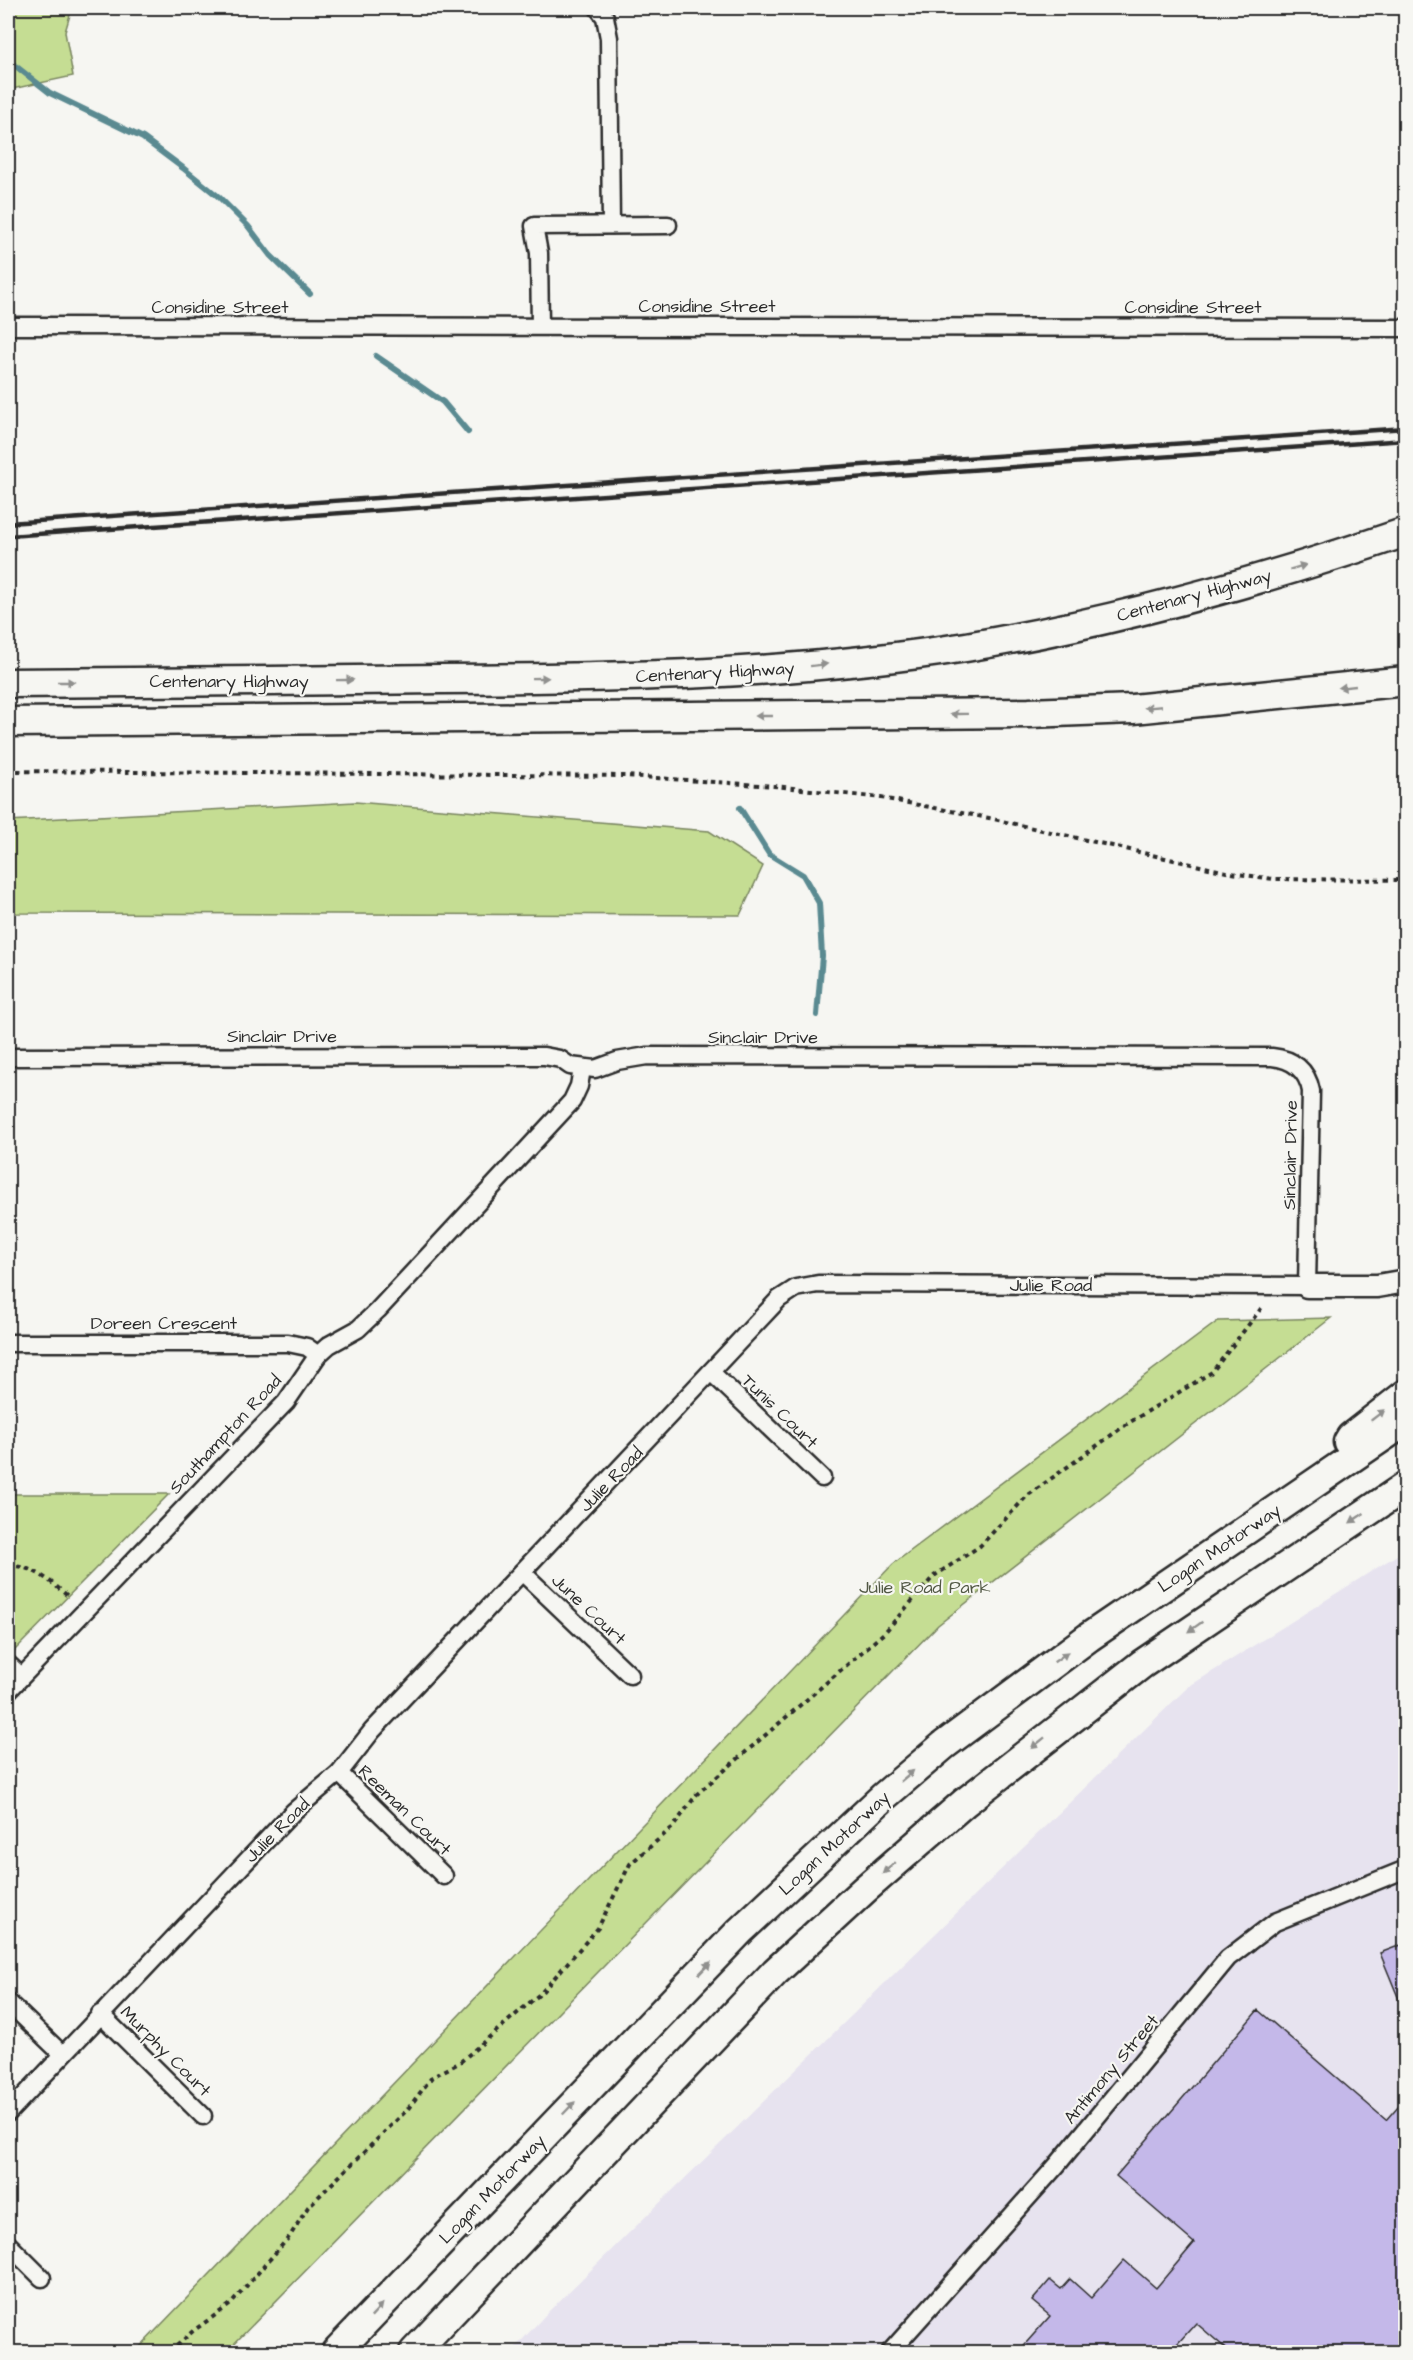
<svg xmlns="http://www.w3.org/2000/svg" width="1413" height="2360" viewBox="0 0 1413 2360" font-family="'Architects Daughter',sans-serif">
	<rect width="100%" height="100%" fill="#f6f6f2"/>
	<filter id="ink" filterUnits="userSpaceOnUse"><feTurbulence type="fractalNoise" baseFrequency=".0167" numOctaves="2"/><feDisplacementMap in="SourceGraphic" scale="12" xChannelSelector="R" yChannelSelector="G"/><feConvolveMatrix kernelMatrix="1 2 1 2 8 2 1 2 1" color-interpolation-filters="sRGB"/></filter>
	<g filter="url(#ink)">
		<polygon fill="#e7e3ef" points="1405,1550 1405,2352 511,2352 548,2312 1188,1687"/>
		<g fill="#c5dd93" stroke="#78845f" stroke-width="1.5">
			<polygon points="8,8 72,8 65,32 73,76 12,89 8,87"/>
			<polygon points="355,802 709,831 763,866 740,915 8,913 8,821"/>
			<polygon points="1331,1318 938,1625 226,2352 135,2352 893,1564 1218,1321"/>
			<polygon points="8,1494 169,1494 14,1651 8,1645"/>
		</g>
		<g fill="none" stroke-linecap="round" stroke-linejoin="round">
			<g stroke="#5a8a91" stroke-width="6">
				<polyline points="8,60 50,93 143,138 183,168 219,197 248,226 270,255 310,294"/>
				<polyline points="376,356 443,402 468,432"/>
				<polyline points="740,808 769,854 803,875 819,903 822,956 817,1015"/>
			</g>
		</g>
		<g fill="#c4b8e9" stroke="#2b2b2b" stroke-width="1.5">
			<polygon points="1406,1943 1406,2014 1405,2014 1380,1953"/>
			<polygon points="1258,2010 1386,2120 1406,2097 1406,2352 1230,2352 1196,2323 1170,2352 1018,2352 1050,2316 1032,2301 1050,2280 1061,2289 1070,2279 1091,2298 1124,2260 1156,2288 1194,2243 1116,2176"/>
		</g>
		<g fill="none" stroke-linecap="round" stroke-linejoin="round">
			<defs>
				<g id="street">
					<polyline points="598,8 605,17 609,38 611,225"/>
					<polyline points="8,326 1406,328"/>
					<polyline points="540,326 539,253 534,226 668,225"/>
					<path d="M8 1057 544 1056 560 1059 570 1066 595 1069 617 1061 647 1056 1272 1057C1293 1059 1307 1070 1311 1091L1307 1286 818 1284 796 1288 779 1299 372 1731 339 1773 294 1811 8 2113"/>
					<polyline points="8,1343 288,1343 307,1347 318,1355"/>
					<polyline points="712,1373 822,1478"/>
					<polyline points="522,1572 630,1675"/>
					<polyline points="8,1664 21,1676"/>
					<polyline points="8,1691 286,1402 318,1355 329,1345 358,1329 378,1310 572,1101 579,1086 582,1069"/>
					<polyline points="339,1773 444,1876"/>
					<polyline points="8,2002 62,2054"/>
					<polyline points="100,2014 203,2116"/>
					<polyline points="8,2244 42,2278"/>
					<polyline points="890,2352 1057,2165 1228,1958 1275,1922 1406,1869"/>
				</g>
				<polyline id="secondary" points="1307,1286 1377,1286 1406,1281"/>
				<g id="highway">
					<path d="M8 683C152 682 297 681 441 679 617 678 792 675 966 647 1116 622 1262 581 1406 532"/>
					<polyline points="8,722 1029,713 1133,709 1406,681"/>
					<polyline points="1348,1442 1351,1437 1406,1394"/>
					<polyline points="336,2352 740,1931 883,1797 944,1745 1089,1637 1406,1421"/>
					<polyline points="414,2352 775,1972 864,1890 964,1803 1142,1664 1406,1486"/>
				</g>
			</defs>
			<use href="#street" stroke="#2b2b2b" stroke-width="21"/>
			<use href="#secondary" stroke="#2b2b2b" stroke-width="27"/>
			<use href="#highway" stroke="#2b2b2b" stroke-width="33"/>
			<g stroke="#2b2b2b" stroke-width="4" stroke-dasharray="4.5 4.5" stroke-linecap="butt">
				<polyline points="8,771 627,776 774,786 881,798 989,818 1231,873 1273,879 1406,880"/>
				<path d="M8 1566C34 1565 51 1582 70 1598"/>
				<polyline points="170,2352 193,2331 231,2304 290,2236 308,2207 407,2110 432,2077 459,2063 541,1993 598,1928 630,1864 673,1827 697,1794 884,1633 934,1576 980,1546 1027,1496 1127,1424 1212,1372 1263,1306"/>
			</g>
			<use href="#street" stroke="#f6f6f2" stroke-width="16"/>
			<use href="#secondary" stroke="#f6f6f2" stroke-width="22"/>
			<use href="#highway" stroke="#f6f6f2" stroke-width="28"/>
			<g stroke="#2b2b2b" stroke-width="4.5">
				<polyline points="8,523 1406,428"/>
				<polyline points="8,536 1406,440"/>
			</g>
		</g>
		<defs><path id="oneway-solid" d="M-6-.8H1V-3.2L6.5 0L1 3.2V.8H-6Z" transform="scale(1.5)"/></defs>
		<g fill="#90908e">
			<use href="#oneway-solid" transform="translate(1298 567) rotate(-17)"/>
			<use href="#oneway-solid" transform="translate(819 665) rotate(-7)"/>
			<use href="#oneway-solid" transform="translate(540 678) rotate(-1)"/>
			<use href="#oneway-solid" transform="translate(345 680) rotate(-1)"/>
			<use href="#oneway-solid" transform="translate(66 682)"/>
			<use href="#oneway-solid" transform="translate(1347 687) rotate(174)"/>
			<use href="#oneway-solid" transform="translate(1153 707) rotate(175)"/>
			<use href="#oneway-solid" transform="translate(959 714) rotate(179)"/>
			<use href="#oneway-solid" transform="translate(764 716) rotate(180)"/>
			<use href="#oneway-solid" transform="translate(1378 1415) rotate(-38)"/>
			<use href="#oneway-solid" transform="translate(1357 1518) rotate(146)"/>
			<use href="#oneway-solid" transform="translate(1195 1627) rotate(145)"/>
			<use href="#oneway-solid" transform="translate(1061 1657) rotate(-36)"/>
			<use href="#oneway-solid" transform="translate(1038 1743) rotate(141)"/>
			<use href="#oneway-solid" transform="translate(907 1776) rotate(-40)"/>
			<use href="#oneway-solid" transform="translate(889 1868) rotate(139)"/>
			<use href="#oneway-solid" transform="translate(705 1968) rotate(-46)"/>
			<use href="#oneway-solid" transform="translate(569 2108) rotate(-46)"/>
			<use href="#oneway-solid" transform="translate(377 2310) rotate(-47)"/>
		</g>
	</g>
	<g text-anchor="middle" stroke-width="4.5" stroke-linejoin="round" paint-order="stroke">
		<g font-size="18" fill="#2b2b2b" stroke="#f6f6f2">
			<text x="707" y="312">Considine Street</text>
			<text x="220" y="313">Considine Street</text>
			<text x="1193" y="313">Considine Street</text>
			<text transform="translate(1194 595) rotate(-15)" y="6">Centenary Highway</text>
			<text transform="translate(715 672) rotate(-3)" y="6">Centenary Highway</text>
			<text x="229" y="687">Centenary Highway</text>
			<text x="282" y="1042">Sinclair Drive</text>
			<text x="763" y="1043">Sinclair Drive</text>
			<text transform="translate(1290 1155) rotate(-89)" y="6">Sinclair Drive</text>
			<text x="1051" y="1291">Julie Road</text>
			<text x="164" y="1329">Doreen Crescent</text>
			<text transform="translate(780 1411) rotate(44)" y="6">Tunis Court</text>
			<text transform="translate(225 1434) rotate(-47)" y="6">Southampton Road</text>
			<text transform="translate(611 1479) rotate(-46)" y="6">Julie Road</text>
			<text transform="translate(1219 1548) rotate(-34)" y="6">Logan Motorway</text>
			<text transform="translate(589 1609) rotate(43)" y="6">June Court</text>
			<text transform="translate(405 1810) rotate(44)" y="6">Reeman Court</text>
			<text transform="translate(277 1830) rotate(-45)" y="6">Julie Road</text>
			<text transform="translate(834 1843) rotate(-43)" y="6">Logan Motorway</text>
			<text transform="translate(166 2051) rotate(45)" y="6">Murphy Court</text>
			<text transform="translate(1111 2069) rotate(-50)" y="6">Antimony Street</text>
			<text transform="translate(492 2189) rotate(-46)" y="6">Logan Motorway</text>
		</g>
		<g font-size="18" fill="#525845" stroke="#f6f6f2">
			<text x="925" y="1593">Julie Road Park</text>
		</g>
	</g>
	<rect width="1413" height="2360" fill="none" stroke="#f6f6f2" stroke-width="30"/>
	<rect x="15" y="15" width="1383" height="2330" fill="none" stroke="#2b2b2b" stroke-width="2" filter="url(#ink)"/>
</svg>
